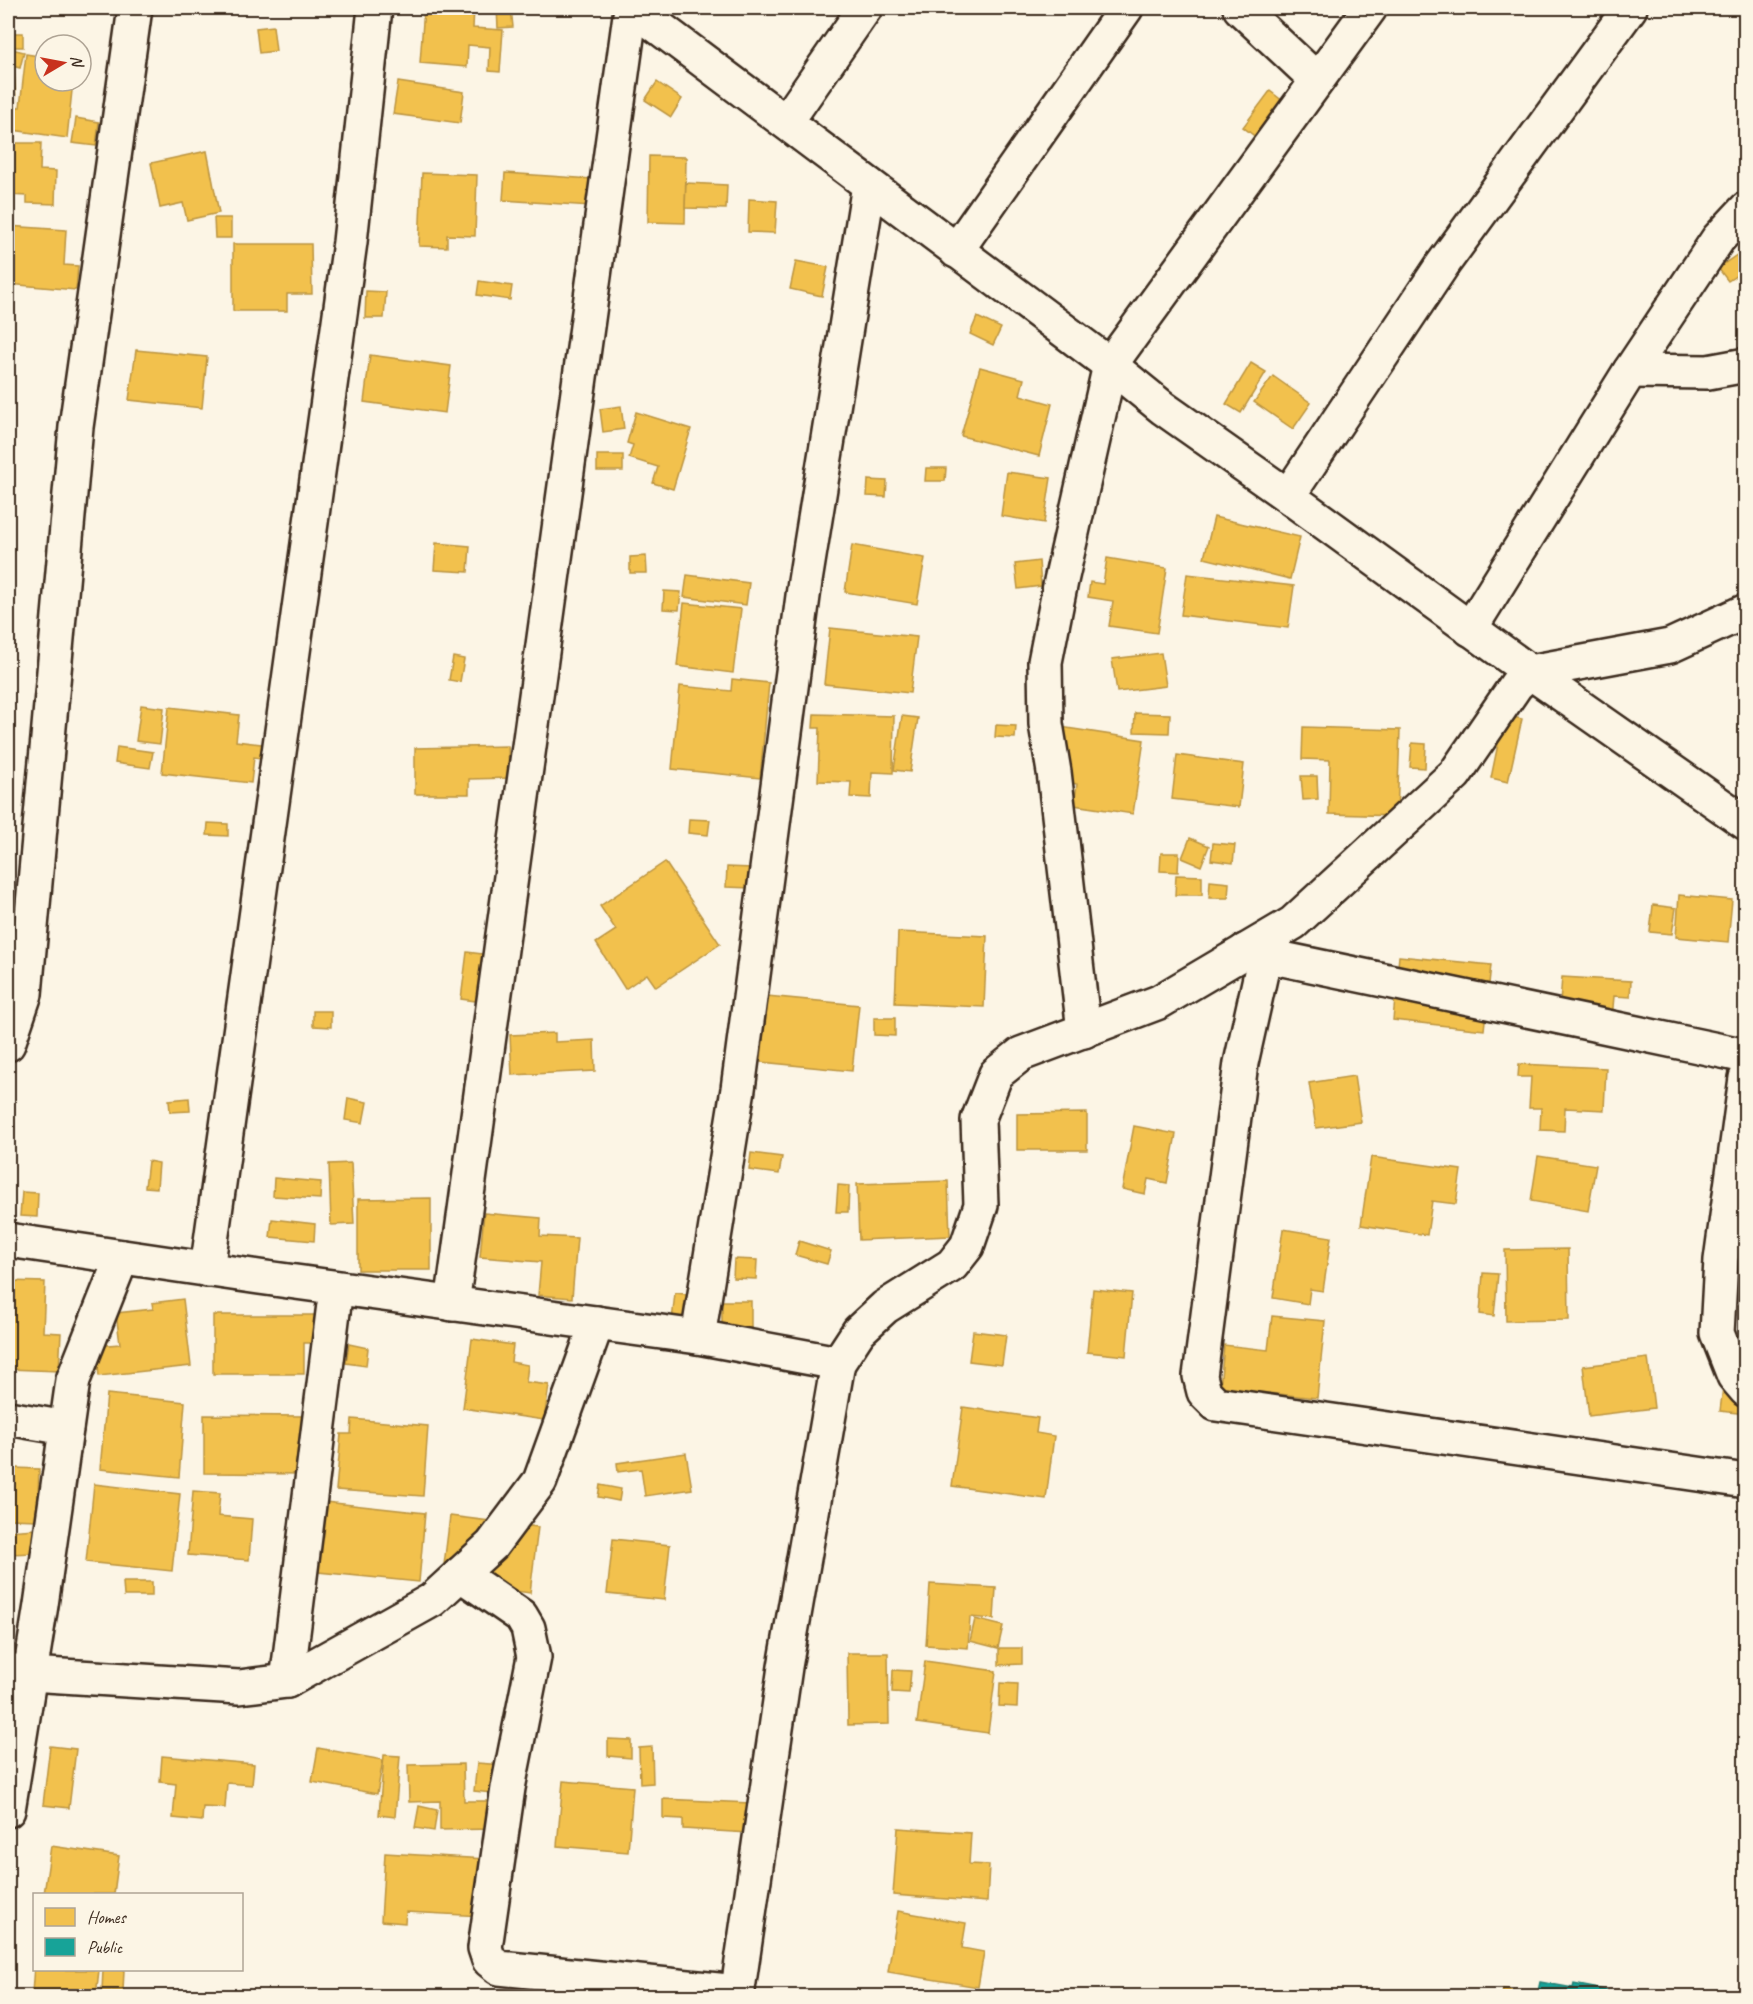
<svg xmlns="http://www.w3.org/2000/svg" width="1753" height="2004" viewBox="0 0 1753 2004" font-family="Caveat,sans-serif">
	<rect width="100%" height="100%" fill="#fcf5e5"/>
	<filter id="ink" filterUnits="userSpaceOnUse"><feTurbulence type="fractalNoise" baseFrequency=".0167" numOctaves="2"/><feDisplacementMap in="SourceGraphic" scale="12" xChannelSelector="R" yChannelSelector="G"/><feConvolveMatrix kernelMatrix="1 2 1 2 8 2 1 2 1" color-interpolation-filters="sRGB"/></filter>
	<g filter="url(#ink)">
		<g fill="#f2c14e" stroke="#bb9440" stroke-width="1.5">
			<polygon points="424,8 474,8 473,28 503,30 500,72 489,71 490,47 468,45 467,67 420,63"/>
			<polygon points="497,8 511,8 513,27 498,28"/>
			<polygon points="273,26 276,51 259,53 256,28"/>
			<rect x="8" y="33" width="15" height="14"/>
			<polygon points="8,48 24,52 20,68 8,65"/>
			<polygon points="26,54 45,57 45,81 73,81 67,138 13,130 16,107 20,107"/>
			<polygon points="8,68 14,68 16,103 8,104"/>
			<polygon points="398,82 464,92 460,123 393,114"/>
			<polygon points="657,82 682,99 671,117 645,100"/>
			<polygon points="1270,91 1284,102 1257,138 1243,127"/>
			<polygon points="76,118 99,122 96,146 72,143"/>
			<polygon points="8,143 41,143 40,170 56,171 55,204 27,203 27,196 8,195"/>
			<polygon points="207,151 219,213 187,220 183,203 160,208 151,163"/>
			<polygon points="649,156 686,157 685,223 648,222"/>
			<polygon points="422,173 477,175 475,236 447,235 447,247 419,246"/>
			<polygon points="505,173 592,179 591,206 503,200"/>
			<polygon points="686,183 727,185 726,209 685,208"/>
			<polygon points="749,199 777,201 775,233 748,232"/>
			<polygon points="214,218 231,218 231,238 215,238"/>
			<polygon points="8,226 66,230 64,265 78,266 76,290 8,284"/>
			<polygon points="233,244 311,244 312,294 287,294 287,311 233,311"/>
			<polygon points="1744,250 1746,252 1746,269 1728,281 1718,268"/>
			<polygon points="796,261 828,267 822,296 790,289"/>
			<polygon points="479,281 512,286 510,300 477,295"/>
			<polygon points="366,291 386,292 384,318 365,318"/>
			<polygon points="977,317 1001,328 993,345 970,334"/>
			<polygon points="136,350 207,357 202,408 129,400"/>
			<polygon points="370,355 451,366 445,413 364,402"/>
			<polygon points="1251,363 1266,372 1241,413 1226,404"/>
			<polygon points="980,367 1024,379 1020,395 1052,404 1039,456 961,436"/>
			<polygon points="1273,376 1311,403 1293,429 1254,402"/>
			<polygon points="621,406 624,429 603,432 600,409"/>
			<polygon points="636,412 691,429 673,489 653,483 658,467 629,458 633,445 627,443"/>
			<rect x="597" y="455" width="26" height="16"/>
			<polygon points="926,468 946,468 945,481 925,481"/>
			<polygon points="1007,472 1051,478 1044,523 1001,516"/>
			<polygon points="868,480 887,481 886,497 867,496"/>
			<polygon points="1214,517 1300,537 1290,579 1204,558"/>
			<polygon points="436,543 470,546 468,572 434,570"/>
			<polygon points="852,545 925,558 917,604 845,592"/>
			<polygon points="646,556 647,573 630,573 630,557"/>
			<polygon points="1107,558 1167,568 1157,633 1109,626 1113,601 1088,597 1090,582 1103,584"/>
			<polygon points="1039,561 1041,586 1018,589 1015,564"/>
			<polygon points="1187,574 1294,586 1288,628 1181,615"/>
			<polygon points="687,575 749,583 746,605 684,597"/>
			<polygon points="664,591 681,592 679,610 663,609"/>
			<polygon points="684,603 741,609 733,673 677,666"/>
			<polygon points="830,628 917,637 910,693 824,684"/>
			<polygon points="1161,653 1166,686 1117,692 1112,659"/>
			<polygon points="453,657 464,659 460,682 449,680"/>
			<polygon points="732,679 769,683 760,778 672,769 680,686 731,691"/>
			<polygon points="141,705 164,708 160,744 136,741"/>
			<polygon points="169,707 239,715 236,741 269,745 267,759 254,757 251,783 162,773"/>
			<polygon points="1135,713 1170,714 1169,733 1134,732"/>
			<polygon points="814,714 894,716 893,773 872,772 871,798 850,797 851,782 818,781 820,728 813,728"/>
			<polygon points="1504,715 1522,719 1508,782 1491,778"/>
			<polygon points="902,716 918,718 910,772 894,770"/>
			<polygon points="996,725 1016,726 1015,738 995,737"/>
			<polygon points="1054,726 1144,740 1133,814 1074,805 1077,784 1046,779"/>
			<polygon points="1303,727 1400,730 1397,816 1329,814 1330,760 1302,759"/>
			<polygon points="1412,743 1426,744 1425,768 1410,767"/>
			<polygon points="508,746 509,778 469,779 469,794 415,794 415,748"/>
			<polygon points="117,747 153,752 150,768 115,763"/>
			<polygon points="1177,755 1244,764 1239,807 1172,799"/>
			<polygon points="1301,776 1317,776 1318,799 1303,800"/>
			<polygon points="689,819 710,820 708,835 688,833"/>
			<polygon points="208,823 228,824 228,836 207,835"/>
			<polygon points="1190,838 1209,846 1201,866 1182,858"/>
			<polygon points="1213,843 1235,845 1233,863 1211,860"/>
			<polygon points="1161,853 1179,853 1178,872 1160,871"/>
			<polygon points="665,862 720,944 656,987 647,974 625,989 596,943 616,930 600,906"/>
			<polygon points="727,867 752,868 751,888 726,887"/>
			<polygon points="1176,875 1202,876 1202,895 1175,895"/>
			<polygon points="1210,881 1229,883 1228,898 1209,898"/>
			<polygon points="1679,895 1732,900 1728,942 1676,937"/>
			<polygon points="1653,905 1676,908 1672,934 1650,932"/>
			<polygon points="898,932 987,936 984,1007 895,1003"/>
			<polygon points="467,952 497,956 490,1003 461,999"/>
			<polygon points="1399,956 1491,965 1484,1030 1393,1020"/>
			<polygon points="1562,977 1631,981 1630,997 1614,996 1612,1019 1559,1016"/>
			<polygon points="767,996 859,1005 852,1071 761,1062"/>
			<polygon points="313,1011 331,1011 331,1027 313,1026"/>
			<polygon points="874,1018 895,1018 895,1036 874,1035"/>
			<polygon points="555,1033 555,1042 594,1040 595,1071 512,1075 510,1035"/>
			<polygon points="1519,1064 1606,1068 1604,1110 1565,1108 1564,1131 1540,1130 1541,1108 1529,1108 1531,1077 1518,1077"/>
			<polygon points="1354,1076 1361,1122 1316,1128 1309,1083"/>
			<polygon points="189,1098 190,1111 170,1112 169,1100"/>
			<polygon points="348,1098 367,1102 363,1123 345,1120"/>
			<polygon points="1087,1113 1087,1150 1017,1150 1017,1114"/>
			<polygon points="1134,1126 1176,1134 1167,1183 1148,1179 1145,1194 1122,1189"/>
			<polygon points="751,1153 782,1157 779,1174 749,1170"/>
			<polygon points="1538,1156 1596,1165 1588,1211 1531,1201"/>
			<polygon points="1371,1157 1461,1170 1456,1204 1432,1201 1427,1235 1361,1225"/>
			<polygon points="148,1161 159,1163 157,1188 145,1187"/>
			<polygon points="351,1163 354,1224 331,1225 329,1164"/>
			<polygon points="274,1178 321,1182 320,1199 273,1196"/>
			<polygon points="948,1181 950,1236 859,1240 857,1184"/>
			<polygon points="838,1185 849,1186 848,1212 836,1212"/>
			<polygon points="22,1192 38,1193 37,1217 20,1216"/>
			<polygon points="431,1198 431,1270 358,1270 358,1199"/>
			<polygon points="484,1213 541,1218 540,1236 577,1238 572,1298 538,1295 541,1262 480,1257"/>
			<polygon points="272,1219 315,1224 314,1241 270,1237"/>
			<polygon points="1283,1229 1331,1237 1323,1291 1310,1289 1308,1304 1273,1298"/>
			<polygon points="799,1241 831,1251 827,1264 795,1255"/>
			<polygon points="1568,1249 1569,1320 1506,1321 1505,1250"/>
			<polygon points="734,1259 757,1260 756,1279 733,1278"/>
			<polygon points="1483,1273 1498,1274 1494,1316 1480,1314"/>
			<polygon points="8,1281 45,1282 43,1332 61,1333 59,1371 8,1369"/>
			<polygon points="1093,1289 1132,1293 1126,1356 1087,1352"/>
			<polygon points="675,1293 697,1295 694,1323 672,1321"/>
			<polygon points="183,1299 191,1366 99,1376 96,1346 120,1344 116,1313 153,1309 152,1303"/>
			<polygon points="722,1301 751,1301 751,1332 722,1331"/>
			<polygon points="213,1315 324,1315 324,1343 304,1343 304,1374 213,1374"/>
			<polygon points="1272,1316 1325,1321 1317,1398 1220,1388 1224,1345 1268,1350"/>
			<polygon points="973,1331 1006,1335 1002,1365 969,1361"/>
			<polygon points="472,1339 513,1345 511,1362 528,1365 526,1382 549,1385 544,1420 463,1408"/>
			<polygon points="349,1344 368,1348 366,1366 346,1363"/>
			<polygon points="1648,1358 1654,1408 1589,1416 1583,1366"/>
			<polygon points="1725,1371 1746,1374 1746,1414 1720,1411"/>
			<polygon points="107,1394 185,1402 179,1477 100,1469"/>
			<polygon points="963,1407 1038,1418 1036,1433 1054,1436 1046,1499 952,1486"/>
			<polygon points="204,1415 304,1416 303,1474 204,1473"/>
			<polygon points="352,1419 428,1426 423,1496 336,1490 341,1434 351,1434"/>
			<polygon points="686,1453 692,1489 645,1496 641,1469 618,1472 617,1463"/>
			<polygon points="15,1468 39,1469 37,1520 8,1519 8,1475 14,1475"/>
			<polygon points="94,1484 180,1494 172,1571 86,1562"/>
			<polygon points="600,1485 621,1489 619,1501 598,1497"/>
			<polygon points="193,1491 220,1493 218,1516 252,1519 249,1560 188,1555"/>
			<polygon points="325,1502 425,1513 419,1582 318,1572"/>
			<polygon points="450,1516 538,1527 530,1593 442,1581"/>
			<polygon points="35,1529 36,1553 8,1554 8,1531"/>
			<polygon points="613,1539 670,1545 664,1600 607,1594"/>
			<polygon points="123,1582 152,1582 152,1596 124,1596"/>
			<polygon points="930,1584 996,1588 994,1619 970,1617 968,1648 926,1645"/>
			<polygon points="975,1619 1003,1626 998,1648 970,1641"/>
			<polygon points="999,1648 1022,1648 1022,1664 999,1665"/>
			<polygon points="847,1653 888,1653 889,1724 848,1725"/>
			<polygon points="925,1661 996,1671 988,1733 917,1723"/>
			<polygon points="893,1670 911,1671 909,1693 892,1692"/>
			<polygon points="1000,1683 1018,1684 1017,1707 999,1706"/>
			<polygon points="608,1739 631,1740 631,1758 608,1756"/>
			<polygon points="50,1746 76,1749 69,1808 43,1805"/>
			<polygon points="652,1747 653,1783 640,1784 639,1748"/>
			<polygon points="318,1748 383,1760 377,1794 312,1782"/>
			<polygon points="384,1755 400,1756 395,1817 379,1815"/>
			<polygon points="162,1756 254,1764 252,1785 227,1783 225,1808 203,1807 202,1821 173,1818 176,1784 160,1782"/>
			<polygon points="477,1763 503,1765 501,1794 474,1791"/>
			<polygon points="463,1764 464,1801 491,1801 492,1829 440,1830 440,1801 409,1802 408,1765"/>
			<polygon points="563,1781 633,1787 628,1852 557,1846"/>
			<polygon points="663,1799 750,1803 749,1833 683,1829 683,1819 663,1818"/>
			<polygon points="419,1806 437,1810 434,1831 415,1828"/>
			<polygon points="898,1828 971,1833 969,1864 989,1865 987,1902 893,1895"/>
			<polygon points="51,1846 119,1856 114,1894 44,1894"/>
			<polygon points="385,1853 486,1859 483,1916 406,1912 405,1923 381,1921"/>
			<polygon points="898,1911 966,1923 962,1948 984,1952 978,1987 888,1972"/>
			<polygon points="34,1966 34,1970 99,1970 96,1996 44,1996 44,1994 32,1993"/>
			<polygon points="103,1970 124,1970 123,1991 102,1991"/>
			<polygon points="528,1977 606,1989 604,1996 509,1996 509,1992 525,1995"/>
			<polygon points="1503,1989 1536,1993 1536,1996 1502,1996"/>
		</g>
		<polygon fill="#17a398" stroke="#227f73" stroke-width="1.5" points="1540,1982 1573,1988 1574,1984 1631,1995 1631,1996 1537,1996"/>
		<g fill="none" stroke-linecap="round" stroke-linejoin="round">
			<defs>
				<g id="street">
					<polyline points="633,8 1110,365 1163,408 1288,496 1530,672 1746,823"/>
					<polyline points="1240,8 1317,80"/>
					<polyline points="786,122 865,8"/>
					<polyline points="956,251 1126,8"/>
					<polyline points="1630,371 1708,372 1746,365"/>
					<polyline points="1288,496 1443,264 1630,8"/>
					<polyline points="1470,629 1630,371 1718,239 1746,209"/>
					<polyline points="1245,951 1746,1056"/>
					<polyline points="1265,955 1241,1063 1200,1376 1204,1392 1216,1404 1746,1481"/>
					<polyline points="1084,1031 1054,772 1046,724 1045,662 1061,581 1110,365 1370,8"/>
					<polyline points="8,1044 25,994 76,427 135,8"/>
					<polyline points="1746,1078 1721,1260 1717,1333 1734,1376 1746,1390"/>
					<polyline points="8,1240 259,1277 698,1337 838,1363"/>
					<polyline points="207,1270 350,242 375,8"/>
					<polyline points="452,1304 631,8"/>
					<polyline points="698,1337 738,1089 805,581 869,185"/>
					<polyline points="8,1418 66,1428"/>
					<polyline points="460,1574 521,1616 528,1628 534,1657 508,1788 485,1948 489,1960 499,1968 738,1992"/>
					<polyline points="8,1670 30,1674 239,1687 287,1681 432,1600 492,1545 540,1481 597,1323"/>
					<polyline points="287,1681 336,1288"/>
					<polyline points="8,1810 41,1605 73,1380 122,1257"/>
					<polyline points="737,1996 785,1667 838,1363 859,1331 885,1307 952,1265 967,1246 981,1205 978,1120 996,1074 1021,1054 1159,1002 1293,923 1455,774 1516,685 1530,672 1670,646 1746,611"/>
				</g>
			</defs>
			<use href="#street" stroke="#3b2a1e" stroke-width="38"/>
			<use href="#street" stroke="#fcf5e5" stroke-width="33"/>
		</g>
	</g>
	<rect width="1753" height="2004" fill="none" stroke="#fcf5e5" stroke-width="30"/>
	<rect x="15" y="15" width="1723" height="1974" fill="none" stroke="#3b2a1e" stroke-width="2" filter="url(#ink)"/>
	<rect x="33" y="1893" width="210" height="78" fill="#fcf5e5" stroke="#afa495" stroke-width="1.5"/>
	<rect x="45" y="1908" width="30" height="18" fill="#f2c14e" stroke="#afa495" stroke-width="1.5"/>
	<text x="87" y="1923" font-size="18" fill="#3b2a1e">Homes</text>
	<rect x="45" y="1938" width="30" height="18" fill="#17a398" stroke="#afa495" stroke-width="1.5"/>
	<text x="87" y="1953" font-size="18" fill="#3b2a1e">Public</text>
	<g transform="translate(63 63) rotate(80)"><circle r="28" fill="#fcf5e5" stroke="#afa495" stroke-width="1.5"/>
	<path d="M0-4.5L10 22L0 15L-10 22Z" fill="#c8321e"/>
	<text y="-9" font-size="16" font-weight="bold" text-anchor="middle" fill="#3b2a1e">N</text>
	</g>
</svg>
